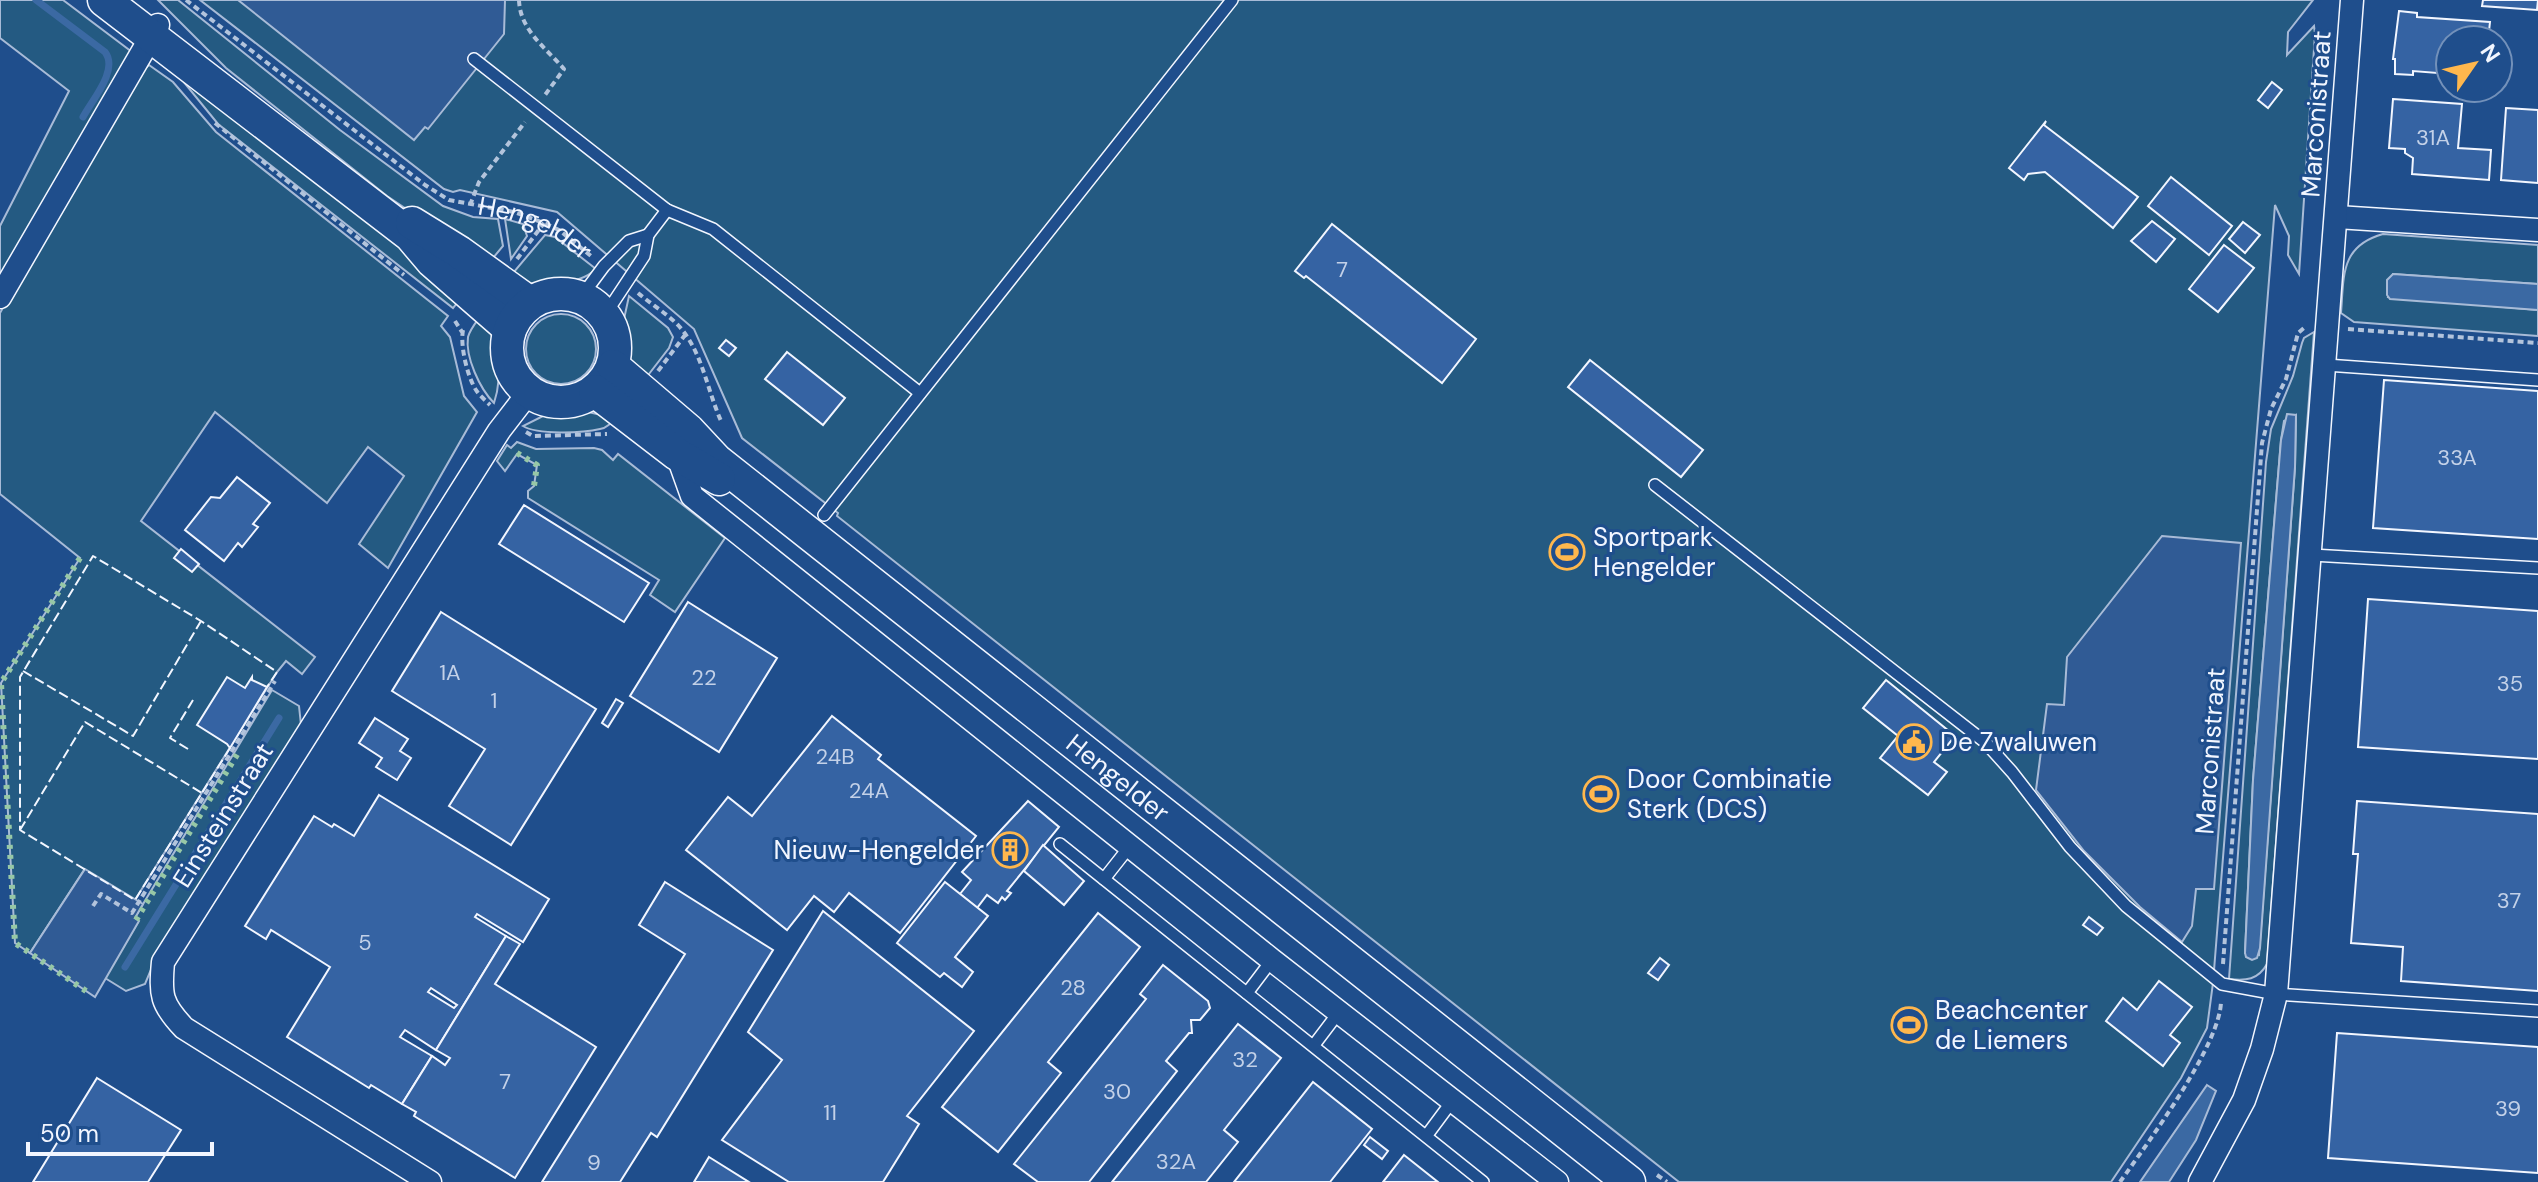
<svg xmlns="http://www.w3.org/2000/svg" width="2538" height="1182" viewBox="0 0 2538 1182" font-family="'DM Sans',sans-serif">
	<rect width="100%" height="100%" fill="#1f4e8c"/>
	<g fill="#245a82" stroke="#a8bbd7" stroke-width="2" fill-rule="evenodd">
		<polygon points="0,0 63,0 132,52 0,291 0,226 69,91 0,38"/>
		<polygon points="158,0 178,0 340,130 443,206 473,217 498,219 503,246 488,264 387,196 226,68"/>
		<polygon points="200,0 2313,0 2288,32 2287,55 2314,26 2315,34 2299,274 2288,255 2289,236 2275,205 2213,983 2207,1028 2181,1078 2111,1182 1679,1182 837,516 838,513 742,438 694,329 557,212 460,190 453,192 444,189"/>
		<polygon points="149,65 173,82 216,132 448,316 441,326 450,337 464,396 477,412 388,568 359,544 404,476 368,447 327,503 215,412 141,521 315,657 302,674 286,661 277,672 135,900 84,870 30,953 15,943 1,683 80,558 0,494 0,313 132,80"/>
		<polygon points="178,75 191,75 461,298 453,308 218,124"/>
		<polygon points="505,219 523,224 527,236 511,259"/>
		<path d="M2383 234 2538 245V284L2393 274 2388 297 2538 310V336L2354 322 2341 313C2344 276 2340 246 2383 234Z"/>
		<path d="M545 235 555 237 596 269C578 287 531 287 508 279Z"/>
		<polygon points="629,296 668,328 673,337 669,348 642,383 628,356 624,319"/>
		<circle cx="561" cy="349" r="35"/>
		<path d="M482 314C497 339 504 374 494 403 480 389 465 357 468 337 470 329 477 321 482 314Z"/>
		<path d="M2314 332 2267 964C2258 980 2246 981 2229 979L2266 462 2271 429 2293 376 2302 343 2304 338ZM2296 415 2295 467 2259 955 2245 953 2253 780 2281 440 2284 421Z"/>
		<path d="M588 412 615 418C611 423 607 428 600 429 583 433 537 435 523 426L543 416Z"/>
		<polygon points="517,442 536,449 594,448 602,450 613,460 618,454 725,538 675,612 650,595 659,580 528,498 528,491 534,486 537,465 517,454 505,471 497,461 507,445 511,448"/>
		<polygon points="272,690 299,706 301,725 155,960 145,984 126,991 105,978 138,922 134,919"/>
	</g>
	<g fill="#305b95" stroke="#a8bbd7" stroke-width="2">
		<polygon points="238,0 505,0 504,34 428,129 425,127 414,140"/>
		<polygon points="2162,536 2241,543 2214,889 2196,889 2192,926 2182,942 2140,907 2084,851 2036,790 2047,704 2064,705 2067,657"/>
		<polygon points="85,869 143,904 135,918 139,921 95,997 30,953"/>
	</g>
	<g fill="#3b69a3" stroke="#a8bbd7" stroke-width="2">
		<polygon points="2393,274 2538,284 2538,310 2390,299 2387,295 2387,280"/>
		<polygon points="2287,414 2296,415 2295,467 2260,948 2257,958 2252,960 2246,957 2245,953 2253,780 2281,440"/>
		<polygon points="2207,1085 2216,1091 2196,1140 2169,1182 2140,1182"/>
	</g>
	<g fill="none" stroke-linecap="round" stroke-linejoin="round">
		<g stroke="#3b69a3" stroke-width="7">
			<path d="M36 0 105 52C119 70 92 100 83 117"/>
			<polyline points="125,967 279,718"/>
		</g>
	</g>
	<g fill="#3563a3" stroke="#f2f6ff" stroke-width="2" fill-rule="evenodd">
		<polygon points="2483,0 2538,0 2537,10 2482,6"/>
		<polygon points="2399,11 2417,13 2417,17 2490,22 2488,40 2450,40 2450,74 2413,71 2413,75 2395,74 2395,59 2393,59"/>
		<polygon points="2272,82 2282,90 2268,108 2258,100"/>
		<polygon points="2393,99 2462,104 2458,148 2491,150 2489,180 2412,174 2413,158 2405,153 2405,149 2389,148"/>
		<polygon points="2506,108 2538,110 2538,183 2501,180"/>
		<polygon points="2046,121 2044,125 2138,197 2113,228 2045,172 2028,174 2024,180 2009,168"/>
		<polygon points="2171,177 2232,226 2209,255 2148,206"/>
		<polygon points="2152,221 2175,239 2156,262 2131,241"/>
		<polygon points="2243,222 2260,235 2245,253 2229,239"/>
		<polygon points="1332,224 1476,339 1442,383 1306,276 1304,278 1295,271"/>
		<polygon points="2224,245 2254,268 2218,312 2189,289"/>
		<polygon points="726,340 736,348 729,356 719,348"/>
		<polygon points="787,352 845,398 823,425 765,379"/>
		<polygon points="1590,360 1703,450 1681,477 1568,387"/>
		<polygon points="2384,380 2538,391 2538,539 2373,528"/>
		<polygon points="237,477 270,503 253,524 258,527 242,547 238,543 224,561 185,530 211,497 220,498"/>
		<polygon points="524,505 649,583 624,622 499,544"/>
		<polygon points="181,549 199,564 192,572 174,558"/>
		<polygon points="2368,599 2538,611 2538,759 2358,747"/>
		<polygon points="688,602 777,658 719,752 630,696"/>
		<polygon points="441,612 596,709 511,845 449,806 485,749 392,691"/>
		<polygon points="227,677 245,688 252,677 252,680 267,687 230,748 227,744 197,725"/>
		<polygon points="1886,680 1955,736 1934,762 1947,772 1928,795 1880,758 1898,736 1863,708"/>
		<polygon points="616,699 623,703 608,727 602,723"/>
		<polygon points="832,716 881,755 878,759 976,836 900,933 849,893 834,912 814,896 787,930 686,850 728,797 752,816"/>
		<polygon points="375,718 408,739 400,751 411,758 397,780 376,767 382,758 359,743"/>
		<path d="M379 795 549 899 523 942 477 914 475 917 506 936 436 1050 405 1030 400 1037 432 1056 402 1104 371 1085 369 1088 287 1037 330 967 271 930 266 939 245 926 314 816 332 827 334 824 354 836ZM431 988 457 1005 454 1008 428 992Z"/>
		<polygon points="1028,801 1059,827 1007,891 1011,893 1005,900 1002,897 998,903 987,895 977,908 960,894 971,880 962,872"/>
		<polygon points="2357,801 2538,814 2538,991 2401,981 2403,947 2351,943 2358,854 2353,854"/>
		<polygon points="1043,845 1084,881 1064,905 1024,871"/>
		<polygon points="665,882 773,950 657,1137 651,1133 620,1182 542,1182 685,954 639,925"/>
		<polygon points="945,882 988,916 955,957 973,972 962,987 944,973 940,977 897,943"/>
		<polygon points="823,911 974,1031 907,1116 919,1124 883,1182 789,1182 722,1140 782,1060 748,1032"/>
		<polygon points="1098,913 1140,947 1048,1062 1061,1073 998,1152 942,1107"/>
		<polygon points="2089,917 2103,928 2097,935 2083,925"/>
		<polygon points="506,936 520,944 495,984 596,1047 515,1178 414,1116 416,1112 402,1104 432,1056 445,1065 450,1058 436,1050"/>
		<polygon points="1660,958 1669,965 1658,980 1648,973"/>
		<polygon points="1163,965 1208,1001 1210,1008 1200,1020 1191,1020 1192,1033 1189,1033 1166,1061 1177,1071 1089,1182 1038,1182 1014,1164 1146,999 1140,994"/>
		<polygon points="2159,981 2192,1007 2170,1035 2180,1043 2163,1066 2106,1021 2123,998 2137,1010"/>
		<polygon points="1238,1024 1281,1058 1224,1130 1238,1142 1206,1182 1112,1182"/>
		<polygon points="2337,1033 2538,1047 2538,1173 2328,1158"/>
		<polygon points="97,1078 181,1130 148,1182 33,1182"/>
		<polygon points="1313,1082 1372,1129 1330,1182 1234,1182"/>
		<polygon points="1370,1137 1388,1151 1382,1159 1364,1145"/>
		<polygon points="1404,1155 1438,1182 1383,1182"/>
		<polygon points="709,1157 749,1182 694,1182"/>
	</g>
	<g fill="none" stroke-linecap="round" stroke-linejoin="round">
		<defs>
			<g id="lane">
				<polyline points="474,59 667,210 713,229 920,393"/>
				<polyline points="581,297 604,266 629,241 648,235"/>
				<polyline points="605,315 644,256 648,235 667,210"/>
				<polyline points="2326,365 2538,380"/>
				<polyline points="1655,485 1985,742 2012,772 2070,847 2126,906 2222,984 2276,994 2538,1011"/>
				<polyline points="824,515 1232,0"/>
				<polyline points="2312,555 2538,568"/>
				<polyline points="1060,844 1483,1182"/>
				<polyline points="1104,879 1130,846"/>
				<polyline points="1247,993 1272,960"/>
				<polyline points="1314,1045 1339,1012"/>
				<polyline points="1427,1135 1453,1100"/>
			</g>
			<g id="street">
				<polyline points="2337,217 2538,230"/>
				<polyline points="0,297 158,25"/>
				<polyline points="677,454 692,496 1272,960 1557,1182"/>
				<path d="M430 1182 184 1028C161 1004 160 995 163 962L499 431 529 392"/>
				<polyline points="2200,1182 2244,1100 2262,1049 2276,994 2352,0"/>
			</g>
			<g id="secondary">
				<polyline points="104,0 410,235 432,261 510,329"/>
				<polyline points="412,223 459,252 530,303"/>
				<circle cx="561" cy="348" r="54"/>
				<path id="s2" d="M613 366 688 430 716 460 1629 1182"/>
				<polyline points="595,391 677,454 719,479"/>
			</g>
		</defs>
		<use href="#lane" stroke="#f2f6ff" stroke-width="14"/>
		<use href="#street" stroke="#f2f6ff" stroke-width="25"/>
		<use href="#secondary" stroke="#f2f6ff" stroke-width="35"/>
		<g stroke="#b3c4dc" stroke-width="4" stroke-dasharray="6 4" stroke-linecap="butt">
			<path id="s1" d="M186 0 425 185 449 200 514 212 544 223 559 230 591 256"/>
			<path d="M519 0C520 30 545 47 564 69L545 95"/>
			<polyline points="215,123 404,275"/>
			<polyline points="470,205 479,182 525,122"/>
			<polyline points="517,259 544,223"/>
			<path d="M638 293C651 304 666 313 678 325 703 352 707 391 722 423"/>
			<polyline points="455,321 462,332"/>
			<polyline points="2348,329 2538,343"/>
			<path d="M463 330C460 345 467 376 476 390 479 395 485 400 490 405"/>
			<polyline points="658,371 685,335"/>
			<polyline points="526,432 533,436 607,434"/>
			<polyline points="93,906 101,894 132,913 275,681"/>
			<polyline points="2223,964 2262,443 2271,409 2286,379 2298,333 2304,328"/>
			<polyline points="1657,1175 1667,1182"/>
			<path d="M2120 1182C2147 1144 2221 1044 2221 1001"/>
		</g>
		<use href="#lane" stroke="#1f4e8c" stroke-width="11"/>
		<use href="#street" stroke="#1f4e8c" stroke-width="22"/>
		<use href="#secondary" stroke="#1f4e8c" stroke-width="32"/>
		<g stroke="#97c8a6" stroke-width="6" stroke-dasharray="4 6" stroke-linecap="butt">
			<polyline points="517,453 537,465 534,486"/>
			<polyline points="80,558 1,683 15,943 89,993"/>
			<polyline points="136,920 238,753"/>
		</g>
		<g stroke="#f2f6ff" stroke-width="2" stroke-dasharray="10 4" stroke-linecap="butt">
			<polyline points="23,671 133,736 201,621"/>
			<polyline points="230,748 135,900 20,830 20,677 93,556 201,621 277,672 267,687"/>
			<polyline points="188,749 170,738 193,700"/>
			<polyline points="20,830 85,722 202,793"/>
		</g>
	</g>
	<defs>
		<symbol id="stadium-ring" viewBox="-11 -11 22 22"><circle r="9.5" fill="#1f4e8c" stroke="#ffb74d" stroke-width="1.5"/><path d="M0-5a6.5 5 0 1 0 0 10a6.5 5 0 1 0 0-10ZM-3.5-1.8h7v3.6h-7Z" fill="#ffb74d"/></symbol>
		<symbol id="civic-ring" viewBox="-11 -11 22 22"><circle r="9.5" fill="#1f4e8c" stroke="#ffb74d" stroke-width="1.5"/><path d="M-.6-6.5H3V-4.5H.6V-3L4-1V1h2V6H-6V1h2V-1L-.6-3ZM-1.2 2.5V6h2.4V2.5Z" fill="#ffb74d"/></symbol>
		<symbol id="building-ring" viewBox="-11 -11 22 22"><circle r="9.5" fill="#1f4e8c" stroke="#ffb74d" stroke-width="1.5"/><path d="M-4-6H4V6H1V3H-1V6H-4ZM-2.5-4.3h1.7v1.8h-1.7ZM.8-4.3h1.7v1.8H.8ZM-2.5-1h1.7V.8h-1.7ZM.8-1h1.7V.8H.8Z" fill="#ffb74d"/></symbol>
	</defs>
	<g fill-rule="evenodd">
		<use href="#stadium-ring" x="1547" y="532" width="40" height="40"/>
		<use href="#civic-ring" x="1894" y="722" width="40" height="40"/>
		<use href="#stadium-ring" x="1581" y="774" width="40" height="40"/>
		<use href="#building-ring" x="990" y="830" width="40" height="40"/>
		<use href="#stadium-ring" x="1889" y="1005" width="40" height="40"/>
	</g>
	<g text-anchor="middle" stroke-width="6" stroke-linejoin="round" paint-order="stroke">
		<g font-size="22" fill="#c3d1e8">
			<text x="2433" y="145">31A</text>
			<text x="1342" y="277">7</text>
			<text x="2457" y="465">33A</text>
			<text x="450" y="680">1A</text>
			<text x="704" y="685">22</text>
			<text x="2510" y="691">35</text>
			<text x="494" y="708">1</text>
			<text x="835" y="764">24B</text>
			<text x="869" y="798">24A</text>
			<text x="2509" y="908">37</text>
			<text x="365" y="950">5</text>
			<text x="1073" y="995">28</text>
			<text x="1245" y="1067">32</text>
			<text x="505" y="1089">7</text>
			<text x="1117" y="1099">30</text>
			<text x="2508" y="1116">39</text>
			<text x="830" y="1120">11</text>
			<text x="1176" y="1169">32A</text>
			<text x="594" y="1170">9</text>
		</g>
		<g font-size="26" fill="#f2f6ff" stroke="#1f4e8c">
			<text transform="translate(2316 114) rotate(-86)" y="9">Marconistraat</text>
			<text dy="9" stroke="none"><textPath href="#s1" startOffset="422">Hengelder</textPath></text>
			<text transform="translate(2210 751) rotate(-86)" y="9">Marconistraat</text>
			<text dy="9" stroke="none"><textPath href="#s2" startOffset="652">Hengelder</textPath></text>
			<text transform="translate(223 815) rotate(-58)" y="9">Einsteinstraat</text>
		</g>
		<g font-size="26" fill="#f2f6ff" stroke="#1f4e8c" text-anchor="start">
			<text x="1593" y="546">Sportpark<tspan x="1593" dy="30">Hengelder</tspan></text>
			<text x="1940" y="751">De Zwaluwen</text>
			<text x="1627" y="788">Door Combinatie<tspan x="1627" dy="30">Sterk (DCS)</tspan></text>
			<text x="984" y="859" text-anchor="end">Nieuw-Hengelder</text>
			<text x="1935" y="1019">Beachcenter<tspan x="1935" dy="30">de Liemers</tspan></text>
		</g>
	</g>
	<g transform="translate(2474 64) rotate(56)"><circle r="38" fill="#1f4e8c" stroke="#7391ba" stroke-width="2"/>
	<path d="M0-6L14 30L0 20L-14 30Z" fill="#ffb74d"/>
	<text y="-12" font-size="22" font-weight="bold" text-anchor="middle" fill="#f2f6ff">N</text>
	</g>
	<path d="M28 1142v12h184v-12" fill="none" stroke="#f2f6ff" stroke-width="4"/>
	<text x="40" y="1142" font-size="24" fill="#f2f6ff" stroke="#1f4e8c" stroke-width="6" paint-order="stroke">50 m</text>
</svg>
